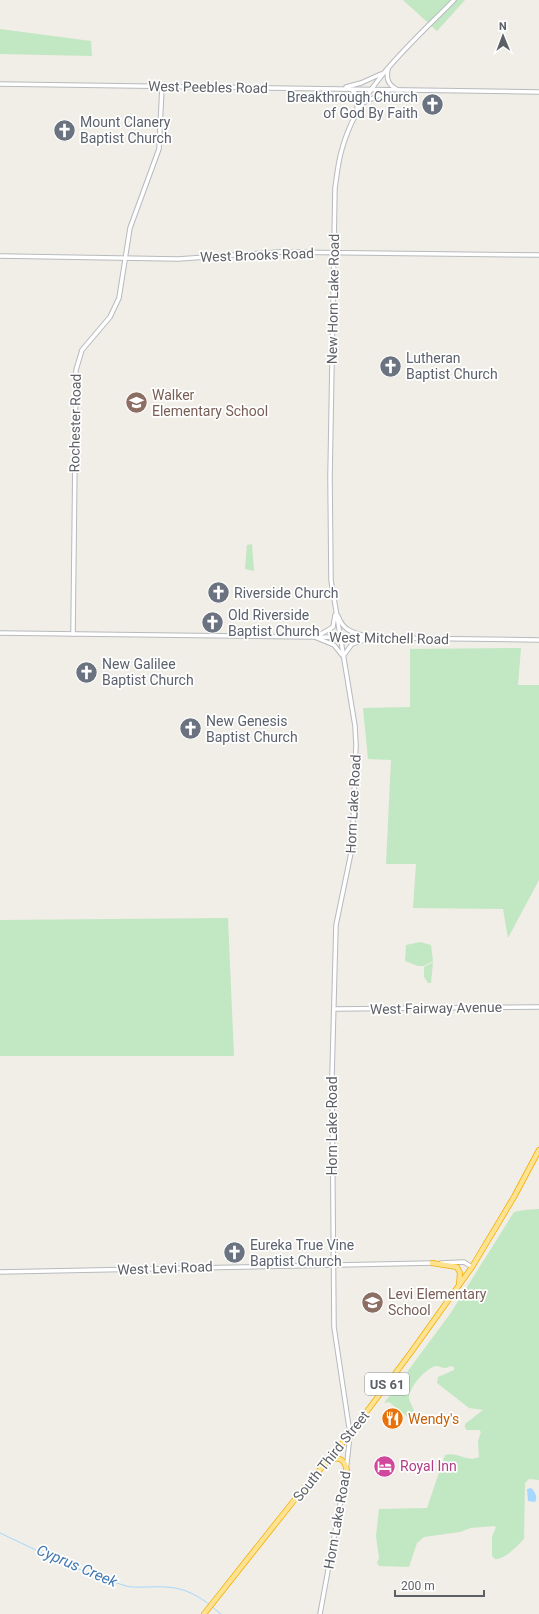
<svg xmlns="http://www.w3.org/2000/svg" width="539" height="1614" viewBox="0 0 539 1614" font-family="Roboto,sans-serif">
	<rect width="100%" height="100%" fill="#f0eee6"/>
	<g fill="#c2e7c3">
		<polygon points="403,0 465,0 437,31"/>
		<polygon points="0,29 91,41 92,56 0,54"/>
		<polygon points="252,544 254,571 245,569 247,545"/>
		<polygon points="521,648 518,685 539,685 539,880 508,938 503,909 413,908 416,864 386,864 391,760 368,759 363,708 410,707 410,649"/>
		<polygon points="228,918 234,1056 0,1056 0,920"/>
		<polygon points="420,942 431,945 433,961 424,966 418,966 405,961 406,945"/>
		<polygon points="433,962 431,983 428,983 424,977 424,967"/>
		<path d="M539 1209V1480L529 1479 525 1483 524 1539C517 1546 506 1559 495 1559L492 1556V1537L496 1527 494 1526 471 1528 460 1532 424 1537 417 1543 409 1567 379 1566 377 1563 379 1558 376 1536 379 1509 427 1508 445 1455C458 1451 467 1463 479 1457L478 1441 481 1432 479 1430H467L465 1428V1424L483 1410 469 1408 437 1383 438 1377 454 1370V1367C449 1365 449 1368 445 1368 442 1368 439 1366 436 1366 426 1368 409 1387 409 1398 410 1405 416 1409 414 1418H409L389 1402 384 1403 450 1314 514 1212 524 1210Z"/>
	</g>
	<path fill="#a6d7ff" d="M527 1489 531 1488C535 1491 538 1498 535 1502L528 1501Z"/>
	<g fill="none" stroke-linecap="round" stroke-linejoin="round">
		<g stroke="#a6d7ff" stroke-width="1">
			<path d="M0 1533C40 1552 81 1572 123 1585 131 1588 140 1587 148 1587 174 1586 188 1588 210 1605"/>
			<polyline points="212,1607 221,1614"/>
		</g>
		<defs>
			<g id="secondary">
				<path d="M388 69C386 79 388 85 398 90"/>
				<polyline points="0,84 539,92"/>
				<polyline points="346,87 361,83 381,74"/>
				<polyline points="352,90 358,96 357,109"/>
				<polyline points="363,103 388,91"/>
				<polyline points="0,256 178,259 279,252 539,255"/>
				<path d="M338 616C343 630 351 632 365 636"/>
				<polyline points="0,633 539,640"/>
				<polyline points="73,634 76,370 82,350 110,317 119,298 130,228 159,149 162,87"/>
				<polyline points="316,637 333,627 335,615"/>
				<polyline points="317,638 334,645 342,655"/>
				<polyline points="344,655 352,644 367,639"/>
				<polyline points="334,1009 539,1007"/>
				<polyline points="441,1263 464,1262 472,1267"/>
				<polyline points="0,1272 433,1263"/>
				<path d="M320 1614 346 1472 350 1434 334 1327 332 1076 336 925 352 848 356 745 355 726 331 580 330 477 335 188C337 175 338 162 342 149 359 87 411 44 454 0"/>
			</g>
			<g id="highway">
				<polyline points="432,1263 457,1267 460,1273 459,1285"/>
				<path d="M329 1461C339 1455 345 1460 347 1471"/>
				<polyline points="204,1614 296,1498 350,1434 412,1351 472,1267 514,1197 539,1150"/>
			</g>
		</defs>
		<use href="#secondary" stroke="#b7babf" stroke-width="5.5"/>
		<use href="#highway" stroke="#f5ac00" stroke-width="6"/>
		<use href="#secondary" stroke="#fff" stroke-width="3.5"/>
		<use href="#highway" stroke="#fde38f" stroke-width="4.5"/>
	</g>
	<defs>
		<symbol id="church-disc" viewBox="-11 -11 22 22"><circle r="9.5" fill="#6b7280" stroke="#fff"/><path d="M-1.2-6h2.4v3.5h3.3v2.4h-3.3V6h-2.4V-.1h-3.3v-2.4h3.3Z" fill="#fff"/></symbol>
		<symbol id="school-disc" viewBox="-11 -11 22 22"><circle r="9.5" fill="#8d6e63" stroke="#fff"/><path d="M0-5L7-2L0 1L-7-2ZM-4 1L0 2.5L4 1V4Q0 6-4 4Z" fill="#fff"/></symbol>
		<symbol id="restaurant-disc" viewBox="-11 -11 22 22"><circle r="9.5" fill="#e8710a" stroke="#fff"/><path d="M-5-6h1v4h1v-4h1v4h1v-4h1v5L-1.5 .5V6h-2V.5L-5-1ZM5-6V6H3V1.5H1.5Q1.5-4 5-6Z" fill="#fff"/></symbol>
		<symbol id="hotel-disc" viewBox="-11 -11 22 22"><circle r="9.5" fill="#d1479c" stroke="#fff"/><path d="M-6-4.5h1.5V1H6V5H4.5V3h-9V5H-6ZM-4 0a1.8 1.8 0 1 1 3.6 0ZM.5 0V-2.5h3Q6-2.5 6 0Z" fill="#fff"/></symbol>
	</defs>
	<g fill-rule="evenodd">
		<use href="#church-disc" x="420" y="92" width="25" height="25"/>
		<use href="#church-disc" x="52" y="118" width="25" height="25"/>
		<use href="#church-disc" x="378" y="354" width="25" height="25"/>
		<use href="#school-disc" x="124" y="390" width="25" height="25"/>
		<use href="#church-disc" x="206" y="580" width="25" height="25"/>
		<use href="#church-disc" x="200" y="610" width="25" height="25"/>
		<use href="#church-disc" x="74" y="660" width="25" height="25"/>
		<use href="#church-disc" x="178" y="716" width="25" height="25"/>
		<use href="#church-disc" x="222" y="1240" width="25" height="25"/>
		<use href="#school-disc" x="360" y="1290" width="25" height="25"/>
		<use href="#restaurant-disc" x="380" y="1406" width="25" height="25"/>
		<use href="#hotel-disc" x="372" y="1454" width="25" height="25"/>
	</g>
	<g text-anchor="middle" stroke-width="3.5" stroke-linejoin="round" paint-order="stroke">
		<rect fill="#fff" stroke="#8e9094" stroke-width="1" x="365" y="1373" width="44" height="22" rx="3"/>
		<g font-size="13" font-weight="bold" fill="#5d6166">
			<text x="387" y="1389">US 61</text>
		</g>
		<g font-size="14" fill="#5d6166" stroke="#fff">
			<text transform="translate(208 87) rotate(1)" y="5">West Peebles Road</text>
			<text transform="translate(257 255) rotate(-2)" y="5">West Brooks Road</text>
			<text transform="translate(333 299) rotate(-89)" y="5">New Horn Lake Road</text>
			<text transform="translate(75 423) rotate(-89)" y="5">Rochester Road</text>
			<text transform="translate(389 638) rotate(1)" y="5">West Mitchell Road</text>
			<text transform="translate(353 804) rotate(-87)" y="5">Horn Lake Road</text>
			<text transform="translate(436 1008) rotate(-1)" y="5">West Fairway Avenue</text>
			<text transform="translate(332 1126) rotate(-90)" y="5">Horn Lake Road</text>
			<text transform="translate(165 1268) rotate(-2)" y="5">West Levi Road</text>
			<text transform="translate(331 1456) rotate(-51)" y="5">South Third Street</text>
			<text transform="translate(337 1520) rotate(-80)" y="5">Horn Lake Road</text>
		</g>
		<g font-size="14" fill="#5b616d" stroke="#fff" text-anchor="start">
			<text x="418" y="102" text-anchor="end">Breakthrough Church<tspan x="418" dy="16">of God By Faith</tspan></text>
			<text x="80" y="127">Mount Clanery<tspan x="80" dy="16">Baptist Church</tspan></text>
			<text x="406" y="363">Lutheran<tspan x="406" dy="16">Baptist Church</tspan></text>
			<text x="234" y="598">Riverside Church</text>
			<text x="228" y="620">Old Riverside<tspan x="228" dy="16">Baptist Church</tspan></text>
			<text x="102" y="669">New Galilee<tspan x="102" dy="16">Baptist Church</tspan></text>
			<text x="206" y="726">New Genesis<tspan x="206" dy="16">Baptist Church</tspan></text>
			<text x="250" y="1250">Eureka True Vine<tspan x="250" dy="16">Baptist Church</tspan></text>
		</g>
		<g font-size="14" fill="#785e54" stroke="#fff" text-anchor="start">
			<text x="152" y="400">Walker<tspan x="152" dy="16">Elementary School</tspan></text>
			<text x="388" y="1299">Levi Elementary<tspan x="388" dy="16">School</tspan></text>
		</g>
		<g font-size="14" fill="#c56008" stroke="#fff" text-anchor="start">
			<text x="408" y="1424">Wendy's</text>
		</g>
		<g font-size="14" fill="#b23c85" stroke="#fff" text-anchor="start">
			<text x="400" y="1471">Royal Inn</text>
		</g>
		<g font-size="15" font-style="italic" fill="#4277b2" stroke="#fff">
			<text transform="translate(77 1566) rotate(23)" y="5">Cyprus Creek</text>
		</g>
	</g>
	<g transform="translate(503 36) rotate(359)" stroke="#ffffff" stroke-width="3" paint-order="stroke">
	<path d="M0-3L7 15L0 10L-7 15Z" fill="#5d6166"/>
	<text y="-6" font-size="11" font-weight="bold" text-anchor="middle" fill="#5d6166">N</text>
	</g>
	<path d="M395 1590v6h89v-6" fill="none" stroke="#5d6166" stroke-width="2"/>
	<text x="401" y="1590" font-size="12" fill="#5d6166" stroke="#ffffff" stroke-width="3" paint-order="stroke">200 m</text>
</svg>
